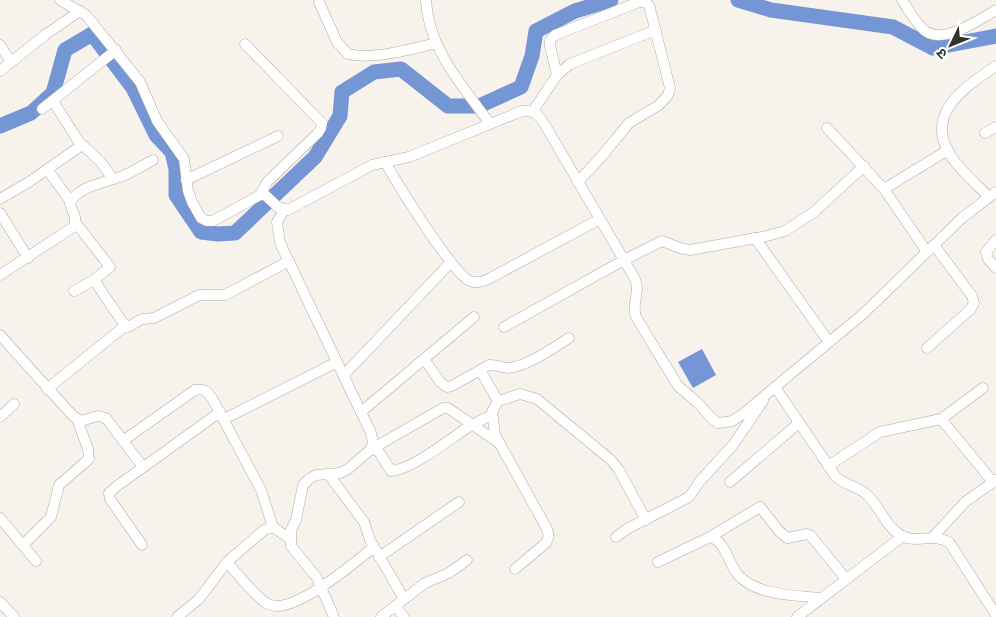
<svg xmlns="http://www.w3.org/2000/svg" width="996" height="617" viewBox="0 0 996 617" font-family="'Noto Serif','Noto Sans Devanagari',serif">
	<rect width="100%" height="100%" fill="#f8f2ed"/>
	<polygon fill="#7596d4" points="702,349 716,375 693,388 678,362"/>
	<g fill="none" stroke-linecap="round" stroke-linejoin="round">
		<g stroke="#7596d4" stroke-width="15">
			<polyline points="738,0 771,10 893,27 933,48 996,36"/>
			<polyline points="0,126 31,113 53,93 65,50 92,34 133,88 156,135 172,152 176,169 176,195 201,232 218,234 235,233 315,157 340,116 342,92 374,72 401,69 448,106 479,106 521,87 532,56 536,31 575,11 611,0"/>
		</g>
		<defs>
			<g id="minor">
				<path d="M60 0 86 15 140 82 157 121 184 159 188 191 192 202 201 218 207 221H213L260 195H265L278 207 288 210 372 165 409 157 522 111C535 110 539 115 545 125L635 279C641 292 631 303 636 317L678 386 698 403 712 419 718 423 732 421 743 414 775 387"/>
				<path d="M426 0C428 49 463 86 490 124"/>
				<path d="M902 0C909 10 916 24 925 31 944 45 978 20 996 10"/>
				<path d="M319 2 337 42 348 54C373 60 412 49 436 43"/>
				<polyline points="245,44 322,123 321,128 318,133 267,182 260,195"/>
				<polyline points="0,45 11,62"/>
				<polyline points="0,71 45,35 80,11"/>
				<polyline points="557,75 550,46 550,41 555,35 639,2 644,2 649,5 670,88 668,95 659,105 629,123 602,156 578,182"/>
				<polyline points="53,101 79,142 100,161 113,179"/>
				<polyline points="42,109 116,50"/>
				<polyline points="533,111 557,75 570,64 656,30"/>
				<polyline points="827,128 884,189 927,252"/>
				<polyline points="985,133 996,127"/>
				<path d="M385 162C397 183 452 273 470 281 477 284 485 281 492 277L600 219"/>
				<polyline points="47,169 70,201"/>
				<polyline points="186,180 278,136"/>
				<polyline points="884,189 948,150"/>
				<path d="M996 192 962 218 863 314 775 387 836 477C845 485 857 486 866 494 881 507 885 528 904 537 920 543 932 533 949 542L996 615"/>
				<path d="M989 197C978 186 966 175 956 163 920 118 960 90 996 66"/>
				<polyline points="0,199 29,182 82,145"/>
				<polyline points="285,209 277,222 280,243 371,433 373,443 370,450 348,469 340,473 316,475 309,479 303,485 296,520 291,530 291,546 317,578 334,617"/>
				<polyline points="0,213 28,258"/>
				<polyline points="755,238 829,342"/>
				<polyline points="996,240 986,252 988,259 996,268"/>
				<path d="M0 275 75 226V217L70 204C75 186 110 182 125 175 134 171 144 165 153 160"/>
				<polyline points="94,280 123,323 128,327 142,319 154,318 199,295 225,295 289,261"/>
				<polyline points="74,291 94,280 110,267 76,223"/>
				<polyline points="504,327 624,260 662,241 680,248 690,250 767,236 785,231 814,212 864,166"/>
				<polyline points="0,335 73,416 81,421 98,416 106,418 143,467"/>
				<polyline points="927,348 970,310 974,303 972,296 934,245"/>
				<path d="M425 360 440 382 447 387 452 386 489 365C496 364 502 368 508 368 528 366 553 348 569 338"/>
				<path d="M480 370 498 401 492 412 495 435 547 529C549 535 549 538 546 543L515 569"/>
				<polyline points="344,375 451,262"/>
				<polyline points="47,389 125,326"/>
				<polyline points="498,401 520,394 537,399 611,460 619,470 646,520"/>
				<polyline points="361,412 474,317"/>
				<polyline points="0,417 14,404"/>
				<polyline points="224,419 337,362"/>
				<polyline points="941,419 993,482"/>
				<path d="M124 440 195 390C205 388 208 392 213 400L261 490 273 527"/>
				<polyline points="370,450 443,408 448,408 499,443"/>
				<path d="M370 450 377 449 391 471C412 470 451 438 470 426 477 422 485 418 492 415"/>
				<polyline points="828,466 880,432 941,419 983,388"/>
				<polyline points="329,475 364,522 370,540 404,599"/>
				<polyline points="730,482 799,423"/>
				<polyline points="0,518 36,561"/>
				<polyline points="616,537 627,529 689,497 700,481 733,445 763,401"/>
				<polyline points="710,537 760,507 779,531 787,538 807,534 811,536 846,579"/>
				<polyline points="933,537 965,502 996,480"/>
				<polyline points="23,545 51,517 59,485 89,459 88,449 77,419"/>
				<polyline points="142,545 110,499 109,493 117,486 220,412"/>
				<polyline points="379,557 459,502"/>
				<path d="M227 562C237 573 255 597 268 604 292 617 355 562 374 547"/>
				<path d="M658 562 710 537C726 541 729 566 739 576 759 596 795 595 820 598"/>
				<polyline points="0,602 14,617"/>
				<polyline points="395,606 404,617"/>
				<polyline points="177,617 199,599 227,562 264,530 273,527 290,539"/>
				<polyline points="381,617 425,583 449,573 467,560"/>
				<polyline points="797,617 903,536"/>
			</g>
		</defs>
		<use href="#minor" stroke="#aea8a4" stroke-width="11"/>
		<use href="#minor" stroke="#fff" stroke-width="10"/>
	</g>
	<g transform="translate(951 45) rotate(227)" stroke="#ffffff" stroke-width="4" paint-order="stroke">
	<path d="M0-4L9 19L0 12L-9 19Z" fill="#33312f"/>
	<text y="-8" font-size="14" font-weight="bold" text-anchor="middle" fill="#33312f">उ</text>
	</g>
</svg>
